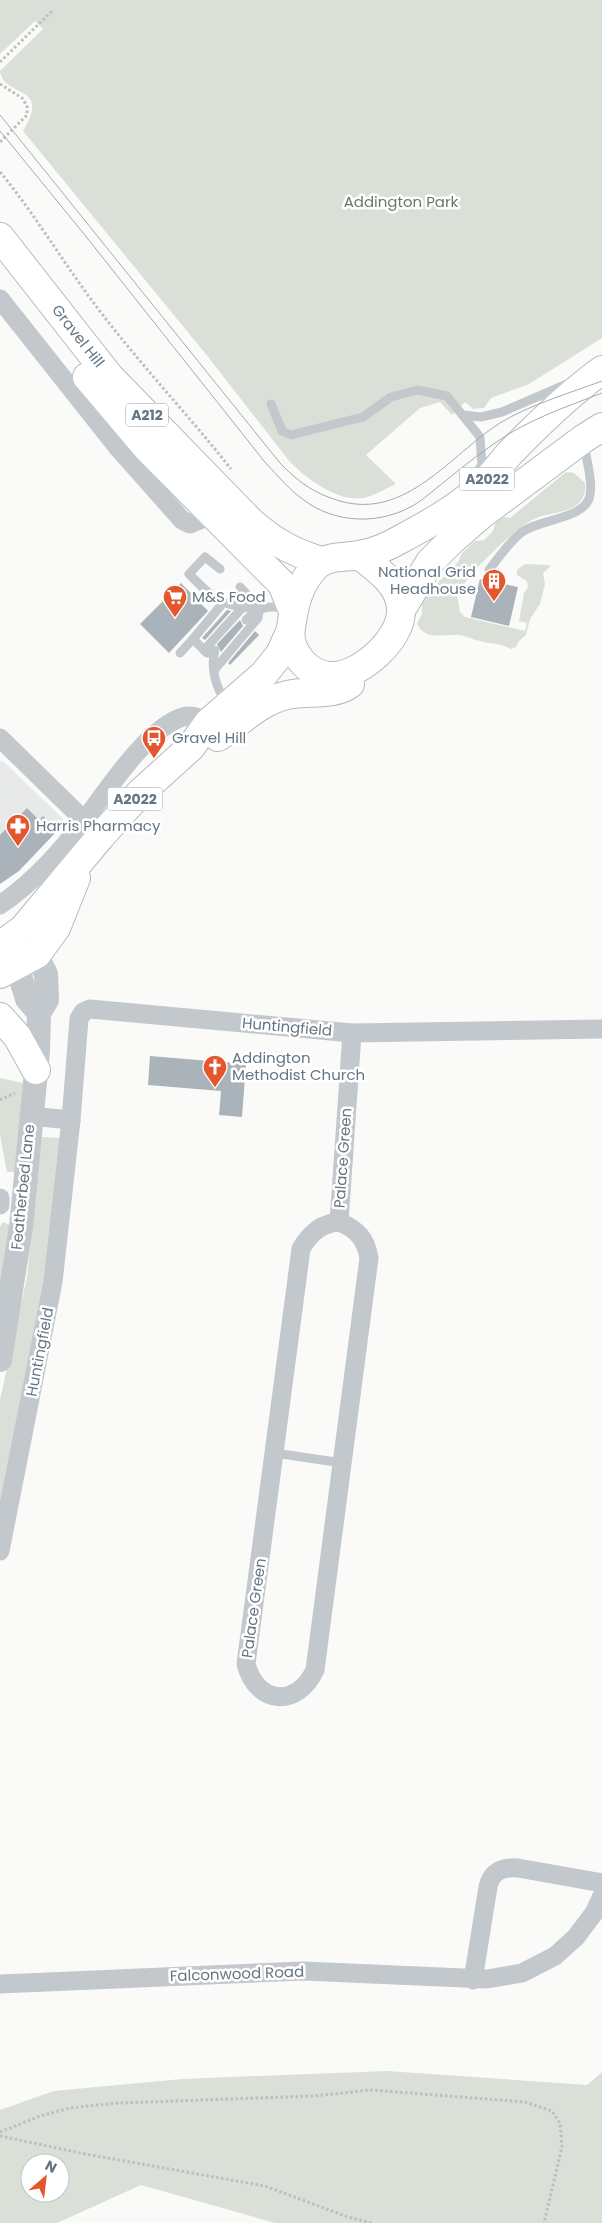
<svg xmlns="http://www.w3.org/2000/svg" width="602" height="2223" viewBox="0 0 602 2223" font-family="Poppins,sans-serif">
	<rect width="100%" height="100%" fill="#fafaf8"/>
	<polygon fill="#e8e9e9" points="2,760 65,821 24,865 0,884 0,762"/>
	<g fill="#dadfd7" fill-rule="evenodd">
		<path d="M0 0H602V338L529 384 491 398 484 408 473 409 465 402 452 415 440 402 420 408 366 455 396 484C387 488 377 494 367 497 341 505 307 479 290 462L205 353 23 131C52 83 4 99 0 71L43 29 35 21 0 54Z"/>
		<path d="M566 472 574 473 585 483C586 492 584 500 575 506 562 514 545 513 532 520 513 530 464 577 457 596L460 612 465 617 525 631 527 623 519 621 524 593 528 587 527 581 517 575V570L525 564 549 565 550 567 543 573 545 584 540 604 530 619 526 635 519 641 516 647 511 649C500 643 491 644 480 641 473 640 467 636 460 635 445 633 426 642 417 624L422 614V605L427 594 458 562 462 553 475 541 484 540 493 531 496 522 504 517 510 518Z"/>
		<polygon points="0,1078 23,1083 15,1172 7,1172 0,1135"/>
		<polygon points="41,1137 62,1138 47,1282 0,1504 0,1400 27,1277"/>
		<polygon points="3,1222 10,1225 0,1301 0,1227"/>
		<path d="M387 2071 587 2085 602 2072V2223H275L141 2185 57 2223H0V2110L54 2091 182 2079ZM30 2163H60V2193H30Z"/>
	</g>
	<g fill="#aab3b9">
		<polygon points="480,579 518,587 509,626 471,617"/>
		<polygon points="181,583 208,611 169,653 140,624"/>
		<polygon points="227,610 231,611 205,640 202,638"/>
		<polygon points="240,620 243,626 221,652 217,644"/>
		<polygon points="255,631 259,635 230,665 228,663"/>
		<polygon points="27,808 39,820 43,816 58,830 19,871 0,884 0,835"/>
		<polygon points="150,1056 246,1064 242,1117 219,1115 221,1091 148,1085"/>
	</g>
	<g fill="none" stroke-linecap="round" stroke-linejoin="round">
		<defs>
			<g id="primary">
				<path d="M0 237 109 376 250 521C274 542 292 552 321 561"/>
				<polyline points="87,377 148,449 282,584 293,611"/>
				<path d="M359 555C377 569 401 585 401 610 402 639 360 676 333 676 309 677 287 651 291 628 294 605 299 583 316 566 328 555 344 558 359 555 372 553 389 546 401 539 429 524 456 509 480 487 491 477 500 464 510 453 539 423 568 395 602 370"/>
				<polyline points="401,610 430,562 451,541 481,515 583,439 602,427"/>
				<path d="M218 737C241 722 258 702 287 695 308 690 332 697 350 684"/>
				<polyline points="0,946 23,929 101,836 140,793 191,747 208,723 264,674 280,654 290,632"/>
				<polyline points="0,974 37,954 56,928 76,878"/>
				<polyline points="0,1017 17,1036 36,1070"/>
			</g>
		</defs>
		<use href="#primary" stroke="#b5babe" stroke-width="30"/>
		<g stroke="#bbbfc2" stroke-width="3" stroke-dasharray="2.5 2.5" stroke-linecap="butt">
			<polyline points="0,62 52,11"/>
			<polyline points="0,84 22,98 27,106 27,115 0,142"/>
			<path d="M0 172C34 213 61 259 93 302 136 360 186 412 231 469"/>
			<polyline points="0,1100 15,1093"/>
			<polyline points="0,2132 40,2116 70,2108 118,2103 313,2096 371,2090 525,2102 552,2111 560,2123 562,2147 544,2223"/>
			<polyline points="0,2136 80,2153 265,2186 348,2217 372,2223"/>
		</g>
		<g stroke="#c3c8cc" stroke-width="9">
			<polyline points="271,404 282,431 291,435 363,417 391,397 418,390 447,396 480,437 482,465 473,477"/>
			<polyline points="463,415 481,417 502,412 567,384"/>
			<path d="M489 570C499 557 509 542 522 532 539 520 578 519 588 501 595 487 586 459 584 444"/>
			<polyline points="240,587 261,609"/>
			<path d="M246 620C258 608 269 604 286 609"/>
			<polyline points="193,639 223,603"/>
			<polyline points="204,650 243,607"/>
			<path d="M215 650C210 668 216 689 227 703"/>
			<polyline points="180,653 193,639 207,653"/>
			<path d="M215 669 258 618 259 610C218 603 218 603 189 574L205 557 220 569"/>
			<polyline points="275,1453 342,1463"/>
		</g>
		<g stroke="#c3c8cc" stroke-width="19">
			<polyline points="0,299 119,449 182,520 190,524 202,519 210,512"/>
			<polyline points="0,738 92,828"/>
			<path d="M0 905C32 883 60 853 84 821 106 792 148 727 183 717 193 714 201 718 208 723"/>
			<polyline points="30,1116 71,1120"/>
			<polyline points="0,1198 0,1205"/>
			<path d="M339 1222C322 1223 309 1234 301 1249L246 1664C257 1705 297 1708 315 1670L369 1258C366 1239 357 1229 339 1222L352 1033"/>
			<polyline points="0,1551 53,1282 71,1120 79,1019 83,1012 90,1009 352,1033 602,1029"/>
			<path d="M473 1980 488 1887C492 1870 503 1867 518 1868L602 1883"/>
			<polyline points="0,1984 303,1971 487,1979 522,1973 555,1956 576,1937 594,1913 602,1896"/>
		</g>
		<g stroke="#c3c8cc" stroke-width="24">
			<polyline points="9,949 17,966 27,999 39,1013"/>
			<polyline points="0,1360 21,1227 38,1051 39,1013 47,1000 46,974 28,938"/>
		</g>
		<use href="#primary" stroke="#fff" stroke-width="28"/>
		<g stroke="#a2aab0" stroke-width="1">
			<path d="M0 115 280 463C298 482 315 494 340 501 406 520 450 455 500 423 529 405 570 393 602 381"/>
			<path d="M0 131 84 234 264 461C278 476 291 492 308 503 342 526 390 524 423 499 447 480 470 460 495 443 527 420 566 407 602 393"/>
		</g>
	</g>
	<defs>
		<symbol id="building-pin" viewBox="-11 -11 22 30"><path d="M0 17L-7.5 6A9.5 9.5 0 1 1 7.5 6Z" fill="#e4572e" stroke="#fff"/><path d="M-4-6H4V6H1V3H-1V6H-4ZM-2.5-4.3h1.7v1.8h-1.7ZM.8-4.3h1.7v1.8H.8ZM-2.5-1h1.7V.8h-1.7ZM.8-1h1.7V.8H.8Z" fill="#fff"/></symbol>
		<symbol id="supermarket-pin" viewBox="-11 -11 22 30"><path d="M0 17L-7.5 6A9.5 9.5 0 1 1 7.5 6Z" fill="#e4572e" stroke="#fff"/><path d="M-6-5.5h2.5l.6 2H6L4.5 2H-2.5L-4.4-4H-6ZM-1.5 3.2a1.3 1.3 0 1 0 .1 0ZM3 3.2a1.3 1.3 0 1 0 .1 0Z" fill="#fff"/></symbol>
		<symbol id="bus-pin" viewBox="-11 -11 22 30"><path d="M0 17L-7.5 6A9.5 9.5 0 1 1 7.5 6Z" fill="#e4572e" stroke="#fff"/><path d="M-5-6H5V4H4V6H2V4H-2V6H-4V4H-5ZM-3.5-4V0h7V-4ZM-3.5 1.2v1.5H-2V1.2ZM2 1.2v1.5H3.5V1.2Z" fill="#fff"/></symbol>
		<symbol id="pharmacy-pin" viewBox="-11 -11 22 30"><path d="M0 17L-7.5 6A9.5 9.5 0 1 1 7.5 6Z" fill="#e4572e" stroke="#fff"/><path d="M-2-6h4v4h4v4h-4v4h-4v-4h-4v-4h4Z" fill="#fff"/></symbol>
		<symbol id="church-pin" viewBox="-11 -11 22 30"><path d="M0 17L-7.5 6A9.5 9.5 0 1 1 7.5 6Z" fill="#e4572e" stroke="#fff"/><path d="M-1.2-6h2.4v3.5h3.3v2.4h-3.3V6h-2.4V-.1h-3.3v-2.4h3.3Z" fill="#fff"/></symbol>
	</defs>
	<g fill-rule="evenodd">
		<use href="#building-pin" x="480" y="567" width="28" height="38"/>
		<use href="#supermarket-pin" x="161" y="583" width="28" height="38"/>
		<use href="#bus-pin" x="140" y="724" width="28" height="38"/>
		<use href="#pharmacy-pin" x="4" y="812" width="28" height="38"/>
		<use href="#church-pin" x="201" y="1053" width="28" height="38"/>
	</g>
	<g text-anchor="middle" stroke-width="5" stroke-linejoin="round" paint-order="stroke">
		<g fill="#fff" stroke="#939fa8" stroke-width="1">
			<rect x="126" y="403.5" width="42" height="23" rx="4"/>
			<rect x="459.5" y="467.5" width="55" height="23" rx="4"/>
			<rect x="107.5" y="787.5" width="55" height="23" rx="4"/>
		</g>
		<g font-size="14" font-weight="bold" fill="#657683">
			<text x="147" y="420">A212</text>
			<text x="487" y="484">A2022</text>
			<text x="135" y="804">A2022</text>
		</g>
		<g font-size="15" fill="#687a64" stroke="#fff">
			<text x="401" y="207">Addington Park</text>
		</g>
		<g font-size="15" fill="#657683" stroke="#fff">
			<text transform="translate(78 336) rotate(52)" y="5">Gravel Hill</text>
			<text transform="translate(287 1027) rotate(5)" y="5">Huntingfield</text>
			<text transform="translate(343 1158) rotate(-86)" y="5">Palace Green</text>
			<text transform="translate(23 1187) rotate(-84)" y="5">Featherbed Lane</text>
			<text transform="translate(40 1352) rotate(-79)" y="5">Huntingfield</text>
			<text transform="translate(254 1608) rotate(-82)" y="5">Palace Green</text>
			<text transform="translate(237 1974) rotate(-2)" y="5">Falconwood Road</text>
		</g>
		<g font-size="15" fill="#657683" stroke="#fff" text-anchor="start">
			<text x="476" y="577" text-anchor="end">National Grid<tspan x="476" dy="17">Headhouse</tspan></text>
			<text x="192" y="602">M&amp;S Food</text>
			<text x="172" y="743">Gravel Hill</text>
			<text x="36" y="831">Harris Pharmacy</text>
			<text x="232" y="1063">Addington<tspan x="232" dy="17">Methodist Church</tspan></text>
		</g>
	</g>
	<g transform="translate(45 2178) rotate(28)"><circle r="24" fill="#ffffff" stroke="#c1c8cd"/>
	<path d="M0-4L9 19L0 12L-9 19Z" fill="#e4572e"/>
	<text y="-8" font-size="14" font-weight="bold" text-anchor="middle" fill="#657683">N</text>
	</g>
</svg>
